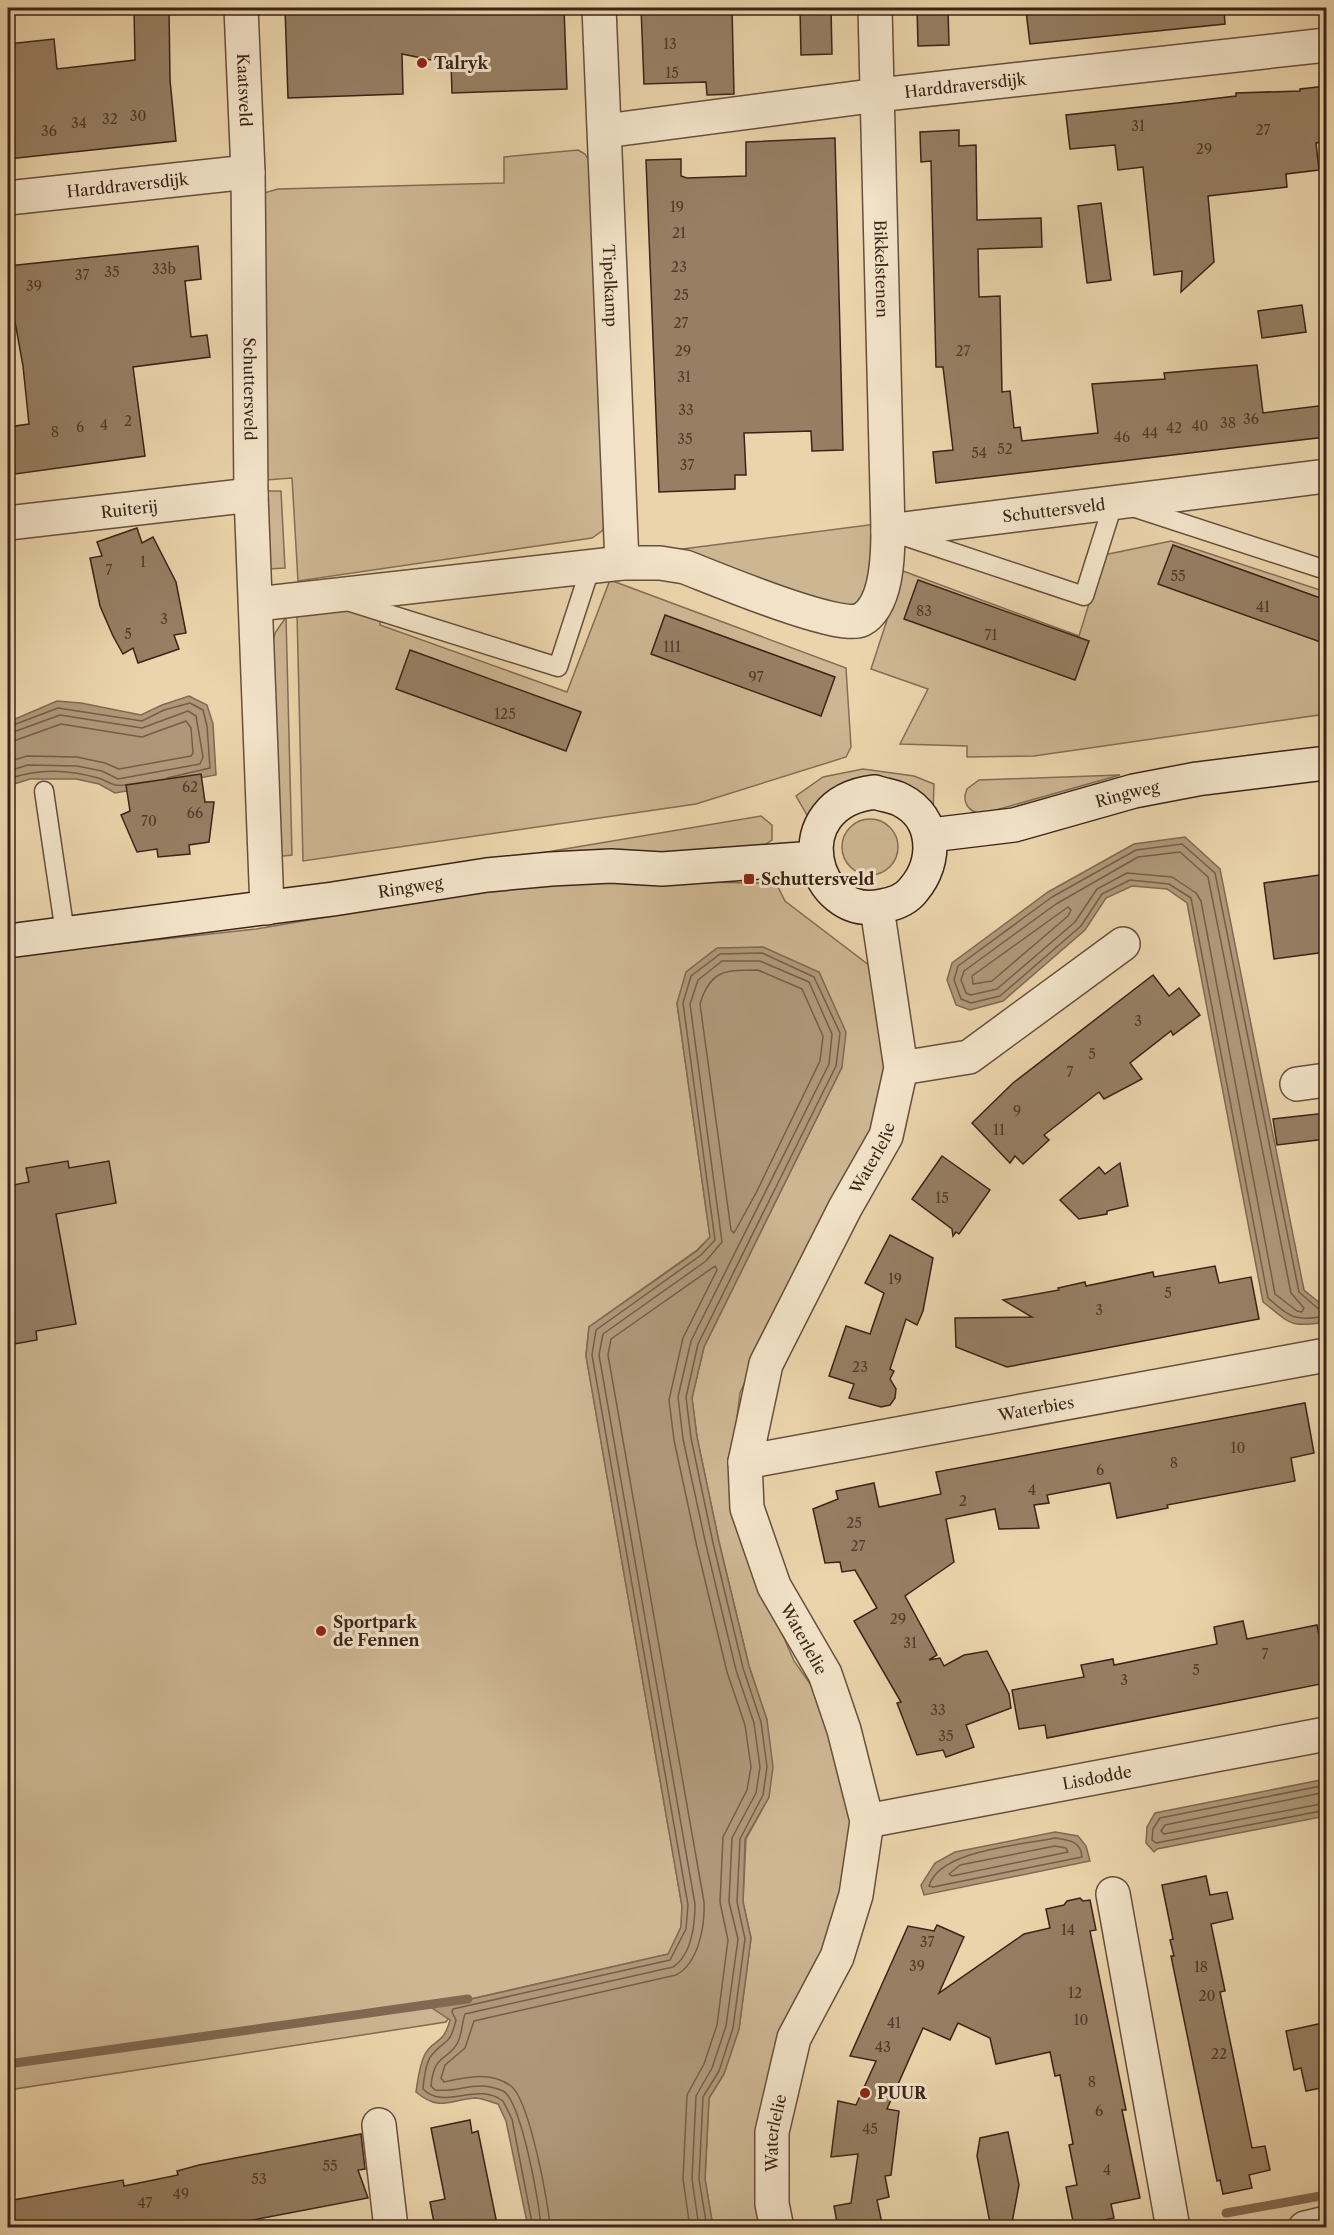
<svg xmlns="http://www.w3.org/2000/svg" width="1334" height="2235" viewBox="0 0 1334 2235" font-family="'Libre Caslon Text',serif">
	<rect width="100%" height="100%" fill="#ebd4ab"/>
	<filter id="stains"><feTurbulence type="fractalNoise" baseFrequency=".00333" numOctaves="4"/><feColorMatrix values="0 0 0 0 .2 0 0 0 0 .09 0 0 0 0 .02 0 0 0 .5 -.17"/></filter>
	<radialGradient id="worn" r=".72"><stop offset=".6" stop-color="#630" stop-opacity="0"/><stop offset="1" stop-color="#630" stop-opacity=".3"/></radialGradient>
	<g fill="#cdb692" stroke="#846c55" stroke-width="1.5">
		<polygon points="578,150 585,154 589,161 607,521 602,531 592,538 298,581 292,478 266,480 264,193 278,189 504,183 504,157"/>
		<polygon points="266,491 281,491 285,568 269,569"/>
		<polygon points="876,524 877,563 862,602 839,608 667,551"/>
		<polygon points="1171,541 1326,592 1326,714 1034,756 967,757 967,746 900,744 928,689 871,669 903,571 1079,636 1104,555"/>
		<polygon points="610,580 846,668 851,747 846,757 696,804 303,861 297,614 342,608 381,616 380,625 567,692"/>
		<polygon points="286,617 292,855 275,857 272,645 275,633"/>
		<polygon points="863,769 914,776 934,784 933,813 919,798 811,822 796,796 823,777"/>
		<path d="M1120 775 982 814C969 812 961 803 967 789L979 780Z"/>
		<polygon points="761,816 772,825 772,840 760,848 653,853 541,853"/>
		<circle cx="870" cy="847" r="28"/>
		<polygon points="774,879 785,901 870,966 891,1082 866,1141 805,1250 740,1393 730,1474 740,1536 794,1661 825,1705 856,1807 856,1880 815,1982 762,2227 713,2227 705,2179 709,2098 724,2074 739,2029 751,1938 743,1902 746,1839 769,1797 767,1720 749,1666 719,1542 697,1437 692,1398 704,1347 842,1067 828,993 819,972 677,1003 710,1237 697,1250 589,1327 586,1355 682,1906 681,1927 669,1954 448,2004 452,2013 446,2022 8,2090 8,956 256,929 532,882 576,880 758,883"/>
	</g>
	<g fill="#af9879" stroke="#816952" stroke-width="1.5">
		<polygon points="189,696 207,705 213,724 216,775 115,793 99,784 76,779 30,779 8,786 8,722 57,701 81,703 141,715 162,705"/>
		<path d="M1185 837 1220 869 1304 1290 1326 1308V1322C1290 1328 1291 1324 1263 1302L1187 903 1167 889 1132 886 1106 898 1085 930 1003 1001 970 1010 956 1005 947 980 952 963 1048 892 1134 844Z"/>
		<path d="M763 947 819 972 846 1032 842 1067 704 1347 692 1398 697 1437 719 1542 749 1666 767 1720 773 1767 769 1797 745 1839 743 1902 751 1938 739 2029 724 2074 709 2098 705 2179 713 2227H528L506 2121 498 2104C491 2102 482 2098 475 2098 448 2100 440 2112 416 2092 418 2079 419 2066 425 2054 434 2038 443 2046 450 2020L432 2008 668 1954 681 1927 682 1906 586 1356 589 1327 697 1251 710 1237 677 1003 686 972 717 948Z"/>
		<polygon points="1326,1779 1326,1816 1157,1849 1154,1852 1146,1843 1147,1827 1155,1813"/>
		<polygon points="1055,1832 1078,1836 1086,1846 1090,1861 924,1895 921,1885 935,1863 955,1852"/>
	</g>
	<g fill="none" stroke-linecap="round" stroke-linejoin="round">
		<g stroke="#755e48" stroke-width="1.5">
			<polyline points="8,727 58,708 142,721 164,710 190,703 203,710 207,726 210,768 167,778"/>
			<polyline points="8,734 60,715 142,728 188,711 196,716 203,757 200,764 118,779 102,771 77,766 28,765 8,771"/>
			<polyline points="8,743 61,724 142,737 186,721 191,728 193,753 191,756 119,769 105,763 77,757 27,756 8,762"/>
			<path d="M8 779C36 769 68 769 98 778 108 781 113 787 125 785"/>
			<path d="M1182 844 1215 873 1299 1292 1322 1312 1320 1317C1294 1321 1288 1316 1268 1298L1191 898 1169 884 1130 880 1102 894 1081 926 1000 996 971 1003 961 999 954 980 958 966 1052 897 1136 850Z"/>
			<polygon points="1180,852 1208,877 1291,1293 1304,1308 1302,1312 1297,1311 1275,1294 1201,901 1196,893 1172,877 1127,873 1097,889 1075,922 997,989 971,995 966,993 961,980 964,971 1056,904 1138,857"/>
			<polygon points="1068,907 1071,910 1068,916 992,981 973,984 972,976"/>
			<path d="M758 970 802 989 823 1036 820 1061 756 1193 734 1233 731 1230 700 1004C710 970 725 970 758 970Z"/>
			<polyline points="1326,1785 1160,1818 1153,1829 1152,1840 1156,1843 1326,1810"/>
			<polyline points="1326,1792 1165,1825 1161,1831 1164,1834 1326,1803"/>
			<path d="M1055 1838C1069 1840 1081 1841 1082 1857L933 1887 929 1886C939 1850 1022 1845 1055 1838Z"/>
			<polygon points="1055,1846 1066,1848 1068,1852 952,1876 949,1874 960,1865"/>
			<path d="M533 2228 512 2119 503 2101C477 2081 444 2111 423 2089 424 2079 425 2064 431 2056 444 2038 449 2049 456 2020L452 2012 453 2009 670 1960 686 1929 688 1905 592 1355 596 1330 701 1255 715 1240 683 1003 691 976 720 954 762 953 814 977 840 1033 836 1066 698 1344 686 1397 691 1438 713 1543 743 1668 761 1722 767 1767 763 1795 740 1839 737 1902 745 1939 733 2028 719 2071 703 2097 699 2179 707 2228"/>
			<path d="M541 2228C540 2205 521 2100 503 2091 474 2079 461 2093 435 2090L431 2086C434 2052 448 2062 458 2042 462 2034 462 2022 465 2014L673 1967C692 1955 695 1923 695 1904L599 1355 603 1334 706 1261 722 1242 690 1004 698 980 722 961H760L809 982 832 1034 829 1064 691 1341 678 1397 683 1439 706 1545 736 1670 754 1723 760 1767 756 1793 732 1838 729 1902 738 1939 726 2026 712 2068 696 2096 692 2179 699 2228"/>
			<path d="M550 2228C549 2204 529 2099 511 2086 491 2071 466 2077 444 2082L441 2078 445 2065 465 2048 474 2021 676 1975C699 1963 705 1925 704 1902L608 1355 611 1339 715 1266 717 1270 683 1338 669 1400 674 1440 697 1547 727 1672 745 1725 751 1767 747 1790 723 1837 720 1902 728 1940 717 2025 704 2064 687 2095 683 2179 690 2228"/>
		</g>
		<g stroke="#816952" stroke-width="9">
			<polyline points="8,2064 468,1999"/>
			<polyline points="1226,2213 1326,2195"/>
		</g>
	</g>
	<g fill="#977f64" stroke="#3b2318" stroke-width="1.5">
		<polygon points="134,8 169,8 170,80 176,141 8,159 8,125 13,125 8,83 8,44 54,39 57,69 135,60"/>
		<polygon points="285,8 564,8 567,89 452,93 451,64 402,54 403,94 288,98"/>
		<polygon points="641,8 675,8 675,13 732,9 734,94 707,95 706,82 644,84"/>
		<polygon points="800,8 831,8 832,54 801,55"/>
		<polygon points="917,8 948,8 949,45 918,46"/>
		<polygon points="1029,8 1224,8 1225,24 1030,44 1026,11 1030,10"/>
		<polygon points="1326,86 1326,142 1316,143 1319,170 1286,174 1287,187 1208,196 1214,262 1181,292 1182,271 1154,275 1143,167 1118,170 1115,145 1070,149 1066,115 1177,103 1236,96 1236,93 1300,91 1300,89"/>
		<polygon points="959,130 959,146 976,145 977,220 1041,218 1042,247 978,249 979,297 1000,296 1002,392 1010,391 1014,428 1020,427 1022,441 1098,433 1092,384 1165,379 1164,373 1257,365 1263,413 1326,405 1326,437 936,483 933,452 953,450 943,367 936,367 931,161 921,162 920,132"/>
		<polygon points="835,138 843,450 812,451 811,431 744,433 746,475 735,475 735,489 659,492 646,160 681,159 681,176 687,178 746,176 746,142"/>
		<polygon points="1101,203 1111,280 1087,283 1078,206"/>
		<polygon points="198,246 201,279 185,281 191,337 207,335 210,357 133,367 145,456 8,475 8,427 29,424 23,366 12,305 8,306 8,266"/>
		<polygon points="1302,305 1306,332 1262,338 1258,311"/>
		<polygon points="137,528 142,543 153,537 176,582 186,633 174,635 179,649 138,663 133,648 123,654 113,636 100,606 90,558 102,556 97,542"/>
		<polygon points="1173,545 1326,600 1326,644 1158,584"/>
		<polygon points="918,580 1089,641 1075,680 904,619"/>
		<polygon points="665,615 835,677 821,716 651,654"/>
		<polygon points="410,650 581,712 566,751 396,689"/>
		<polygon points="201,774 205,802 214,802 209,842 189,845 190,854 158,857 157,849 137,852 121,815 130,811 126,785"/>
		<polygon points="1326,874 1326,952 1274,959 1264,883"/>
		<polygon points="1153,975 1169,996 1179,988 1200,1015 1173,1035 1171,1031 1130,1063 1142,1079 1104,1099 1099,1092 1044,1135 1049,1140 1023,1164 1015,1156 1010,1163 972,1123 1013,1083"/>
		<polygon points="1326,1113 1326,1139 1277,1145 1273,1119"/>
		<polygon points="942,1156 990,1190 959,1234 956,1232 953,1236 952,1229 912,1199"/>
		<polygon points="68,1161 69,1168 109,1161 116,1203 56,1214 76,1324 36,1331 37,1340 8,1345 8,1186 29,1182 26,1168"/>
		<polygon points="1120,1163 1128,1206 1107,1211 1107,1214 1079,1219 1060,1200 1099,1167 1105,1174"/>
		<polygon points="890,1235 933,1258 923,1311 917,1325 906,1319 890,1369 894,1371 890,1379 896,1389 895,1398 890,1405 881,1407 849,1398 854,1384 829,1376 846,1326 870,1334 884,1293 865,1283"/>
		<polygon points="1215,1266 1219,1283 1251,1277 1259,1319 1007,1367 956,1347 955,1318 1032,1317 1003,1300 1059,1290 1058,1288 1085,1282 1086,1286 1153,1272 1154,1277"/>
		<polygon points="1305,1403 1314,1453 1291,1458 1295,1481 1167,1505 1168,1508 1117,1518 1110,1483 1047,1495 1049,1503 1034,1505 1039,1528 999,1529 995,1509 946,1519 954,1562 905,1596 937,1655 929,1660 940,1658 944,1666 964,1655 987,1651 1009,1694 1011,1708 966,1725 974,1747 946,1757 943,1750 917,1755 897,1703 901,1702 854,1621 877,1608 855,1570 842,1572 840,1562 825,1563 813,1509 838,1499 836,1491 874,1483 879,1507 941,1494 936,1472"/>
		<polygon points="1243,1621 1247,1639 1317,1625 1320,1641 1326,1639 1326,1683 1047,1738 1045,1725 1019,1729 1012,1690 1084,1677 1081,1665 1113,1659 1114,1665 1217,1644 1214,1627"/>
		<polygon points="1206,1876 1210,1895 1227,1892 1233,1919 1211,1924 1225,1991 1220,1992 1252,2148 1265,2146 1270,2170 1249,2175 1252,2188 1223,2194 1220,2180 1217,2181 1171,1956 1174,1956 1170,1940 1173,1939 1162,1885"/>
		<polygon points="1080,1898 1083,1901 1090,1900 1096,1930 1090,1931 1126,2110 1122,2110 1140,2198 1111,2204 1114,2218 1074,2226 1066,2187 1077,2185 1069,2145 1073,2144 1060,2075 1055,2076 1050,2052 996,2064 990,2038 958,2023 950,2040 923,2028 887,2109 899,2111 891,2175 885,2176 889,2197 877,2200 883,2228 838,2228 834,2206 851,2203 858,2154 831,2157 838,2101 856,2105 876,2061 850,2056 908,1926 934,1931 937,1925 964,1937 939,1993 1024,1934 1050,1928 1046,1909 1064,1905 1067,1901"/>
		<polygon points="1323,2023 1326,2037 1326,2087 1306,2091 1301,2068 1294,2070 1286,2031"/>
		<polygon points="470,2120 472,2133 478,2131 497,2224 480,2228 435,2228 430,2202 445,2199 431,2128"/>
		<polygon points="1008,2132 1019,2185 1011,2228 991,2228 977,2156 980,2138"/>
		<polygon points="361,2134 365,2169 358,2170 368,2198 211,2228 8,2228 8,2201 123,2180 124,2186 178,2175 177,2171 199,2165"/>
	</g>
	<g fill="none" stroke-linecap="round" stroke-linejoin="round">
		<defs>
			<g id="service">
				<polyline points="904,536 1084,596 1114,501 1326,570"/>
				<polyline points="347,601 558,667 591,566"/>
				<polyline points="44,791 65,933"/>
			</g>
			<g id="minor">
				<path id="s1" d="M241 8 248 172 251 495 267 908"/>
				<path id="s2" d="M599 8 622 563"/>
				<path id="s3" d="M875 8 888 531"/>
				<path id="s4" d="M605 131 878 95 1326 45"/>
				<path id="s5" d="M8 198 248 172"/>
				<path id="s6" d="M8 523 251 495"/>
				<path id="s7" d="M257 604 622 563H660L685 567C714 578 839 631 861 620 887 606 888 556 888 531L1326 476"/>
				<polyline points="901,1068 969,1057 1123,944"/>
				<polyline points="1297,1084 1326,1080"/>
				<path id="s8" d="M745 1462 1326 1355"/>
				<path id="s9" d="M867 1821 1326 1734"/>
				<polyline points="1113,1894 1173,2228"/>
				<polyline points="379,2125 391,2228"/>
				<path id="s10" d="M777 2228 772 2204V2132L794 2038 837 1957 856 1895 867 1821 844 1730 825 1674 774 1586 747 1508 745 1462 766 1364 845 1208 886 1136 901 1068 877 908"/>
				<polyline points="1305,2228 1326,2223"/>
			</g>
			<g id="secondary">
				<path d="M875 792C883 795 893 796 901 800 937 818 937 862 914 889 907 899 894 904 882 906 812 922 781 803 875 792Z"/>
				<path id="s11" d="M931 835 1014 825 1134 791 1197 779 1326 763"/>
				<path id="s12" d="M8 941 333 899 487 875 551 869 611 866 662 869 815 858"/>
			</g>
		</defs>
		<use href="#service" stroke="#674f3d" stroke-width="21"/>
		<use href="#minor" stroke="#674f3d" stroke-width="36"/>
		<use href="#secondary" stroke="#3b2318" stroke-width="36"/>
		<use href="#service" stroke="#f2e3c8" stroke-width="18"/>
		<use href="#minor" stroke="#f2e3c8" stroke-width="33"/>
		<use href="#secondary" stroke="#f2e3c8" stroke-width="33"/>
	</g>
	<g fill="#8f2418" stroke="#f2e3c8" stroke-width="2">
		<circle cx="422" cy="63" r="6"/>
		<rect x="743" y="873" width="12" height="12" rx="3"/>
		<circle cx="321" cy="1631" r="6"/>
		<circle cx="865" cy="2093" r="6"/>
	</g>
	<g text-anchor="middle" stroke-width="6" stroke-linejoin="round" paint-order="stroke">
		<g font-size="14" fill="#523a2b">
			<text x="670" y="49">13</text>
			<text x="672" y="78">15</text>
			<text x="138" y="121">30</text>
			<text x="110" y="124">32</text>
			<text x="79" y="128">34</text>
			<text x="1138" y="131">31</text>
			<text x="1263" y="135">27</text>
			<text x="49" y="136">36</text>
			<text x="1204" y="154">29</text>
			<text x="677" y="212">19</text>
			<text x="679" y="238">21</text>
			<text x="679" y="272">23</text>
			<text x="164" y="274">33b</text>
			<text x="112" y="277">35</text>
			<text x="82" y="280">37</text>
			<text x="34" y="291">39</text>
			<text x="681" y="300">25</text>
			<text x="681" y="328">27</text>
			<text x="683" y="356">29</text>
			<text x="963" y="356">27</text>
			<text x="684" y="382">31</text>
			<text x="686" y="415">33</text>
			<text x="1251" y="424">36</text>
			<text x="128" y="426">2</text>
			<text x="1228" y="428">38</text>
			<text x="104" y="430">4</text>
			<text x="1200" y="431">40</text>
			<text x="80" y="432">6</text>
			<text x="1174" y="433">42</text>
			<text x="55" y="437">8</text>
			<text x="1150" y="438">44</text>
			<text x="1122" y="442">46</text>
			<text x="685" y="444">35</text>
			<text x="1005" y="454">52</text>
			<text x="979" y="458">54</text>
			<text x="687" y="470">37</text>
			<text x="143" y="567">1</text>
			<text x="109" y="575">7</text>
			<text x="1178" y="581">55</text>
			<text x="1263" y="612">41</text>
			<text x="924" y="616">83</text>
			<text x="164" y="624">3</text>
			<text x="128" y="639">5</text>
			<text x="991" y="640">71</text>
			<text x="672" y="652">111</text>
			<text x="756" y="682">97</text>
			<text x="505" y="719">125</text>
			<text x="190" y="792">62</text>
			<text x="195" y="818">66</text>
			<text x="149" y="826">70</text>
			<text x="1138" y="1026">3</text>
			<text x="1092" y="1059">5</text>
			<text x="1070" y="1077">7</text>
			<text x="1017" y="1116">9</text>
			<text x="999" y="1135">11</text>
			<text x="942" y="1203">15</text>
			<text x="895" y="1284">19</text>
			<text x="1168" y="1298">5</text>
			<text x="1099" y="1315">3</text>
			<text x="860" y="1372">23</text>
			<text x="1238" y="1453">10</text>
			<text x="1174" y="1468">8</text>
			<text x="1100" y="1475">6</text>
			<text x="1032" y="1495">4</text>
			<text x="963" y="1506">2</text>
			<text x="854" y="1528">25</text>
			<text x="858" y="1551">27</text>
			<text x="898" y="1624">29</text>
			<text x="910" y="1648">31</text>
			<text x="1265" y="1659">7</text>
			<text x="1196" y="1675">5</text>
			<text x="1124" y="1685">3</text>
			<text x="938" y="1715">33</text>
			<text x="946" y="1741">35</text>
			<text x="1068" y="1935">14</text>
			<text x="927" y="1947">37</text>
			<text x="917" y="1971">39</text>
			<text x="1201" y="1972">18</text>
			<text x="1075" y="1998">12</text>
			<text x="1207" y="2001">20</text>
			<text x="1081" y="2025">10</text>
			<text x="894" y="2028">41</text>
			<text x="883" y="2052">43</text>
			<text x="1219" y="2059">22</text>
			<text x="1092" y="2087">8</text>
			<text x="1099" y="2116">6</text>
			<text x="870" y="2134">45</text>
			<text x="330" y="2171">55</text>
			<text x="1107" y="2175">4</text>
			<text x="259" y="2184">53</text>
			<text x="181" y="2199">49</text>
			<text x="145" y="2208">47</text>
		</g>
		<g font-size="16" font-weight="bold" fill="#3b2318" stroke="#f2e3c8" text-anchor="start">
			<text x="434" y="69">Talryk</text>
			<text x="761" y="885">Schuttersveld</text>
			<text x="333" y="1628">Sportpark<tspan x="333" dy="18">de Fennen</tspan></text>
			<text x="877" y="2099">PUUR</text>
		</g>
		<g font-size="16" fill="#3b2318" stroke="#f2e3c8">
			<text dy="6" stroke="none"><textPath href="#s4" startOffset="363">Harddraversdijk</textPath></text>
			<text dy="6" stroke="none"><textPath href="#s1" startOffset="82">Kaatsveld</textPath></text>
			<text dy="6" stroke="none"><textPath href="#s5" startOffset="120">Harddraversdijk</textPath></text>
			<text dy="6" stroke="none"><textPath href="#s3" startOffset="261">Bikkelstenen</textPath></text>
			<text dy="6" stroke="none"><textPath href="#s2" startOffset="278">Tipelkamp</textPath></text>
			<text dy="6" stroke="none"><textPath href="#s1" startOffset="381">Schuttersveld</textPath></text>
			<text dy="6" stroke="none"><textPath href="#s7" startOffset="880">Schuttersveld</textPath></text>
			<text dy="6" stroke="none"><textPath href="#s6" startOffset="122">Ruiterij</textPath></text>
			<text dy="6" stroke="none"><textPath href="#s11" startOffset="201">Ringweg</textPath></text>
			<text dy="6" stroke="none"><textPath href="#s12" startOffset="406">Ringweg</textPath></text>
			<text dy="6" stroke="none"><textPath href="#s10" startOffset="1140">Waterlelie</textPath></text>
			<text dy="6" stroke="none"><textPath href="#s8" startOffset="296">Waterbies</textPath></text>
			<text transform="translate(804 1639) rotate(61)" y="6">Waterlelie</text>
			<text dy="6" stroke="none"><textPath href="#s9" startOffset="234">Lisdodde</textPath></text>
			<text dy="6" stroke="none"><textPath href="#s10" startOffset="96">Waterlelie</textPath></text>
		</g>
	</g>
	<rect width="1334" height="2235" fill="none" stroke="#ebd4ab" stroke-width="30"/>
	<rect x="9" y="9" width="1316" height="2217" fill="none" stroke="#3b2318" stroke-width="3"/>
	<rect x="15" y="15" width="1304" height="2205" fill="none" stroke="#3b2318" stroke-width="1.5"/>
	<rect width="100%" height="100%" filter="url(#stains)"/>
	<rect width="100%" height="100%" fill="url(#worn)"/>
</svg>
